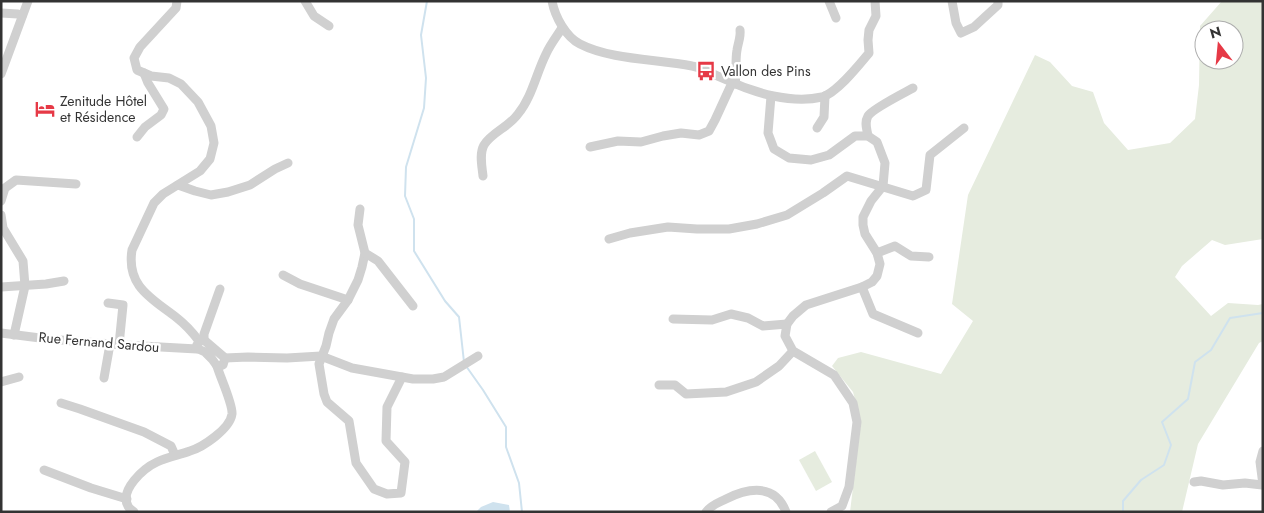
<svg xmlns="http://www.w3.org/2000/svg" width="1264" height="513" viewBox="0 0 1264 513" font-family="Jost,sans-serif">
	<rect width="100%" height="100%" fill="#fff"/>
	<g fill="#e6ecdf" fill-rule="evenodd">
		<path d="M1222 1H1263V239L1225 245 1212 240 1182 266 1175 277 1211 316 1228 303 1258 305 1263 304V341L1259 343 1198 444 1182 512H850L861 421 853 392 832 366 838 358 861 352 941 374 973 321 952 304 968 195 1035 55 1050 62 1072 86 1093 92 1104 123 1128 150 1170 143 1195 119 1199 85 1200 26ZM1204 30H1234V60H1204Z"/>
		<polygon points="815,451 832,482 816,491 799,460"/>
	</g>
	<polygon fill="#cfe2ee" points="493,502 509,505 510,512 476,512 481,507"/>
	<g fill="none" stroke-linecap="round" stroke-linejoin="round">
		<g stroke="#cfe2ee" stroke-width="2">
			<polyline points="427,1 421,35 426,78 424,108 406,167 405,196 414,219 414,251 445,301 459,317 464,362"/>
			<polyline points="466,366 483,390 506,427 506,447 519,483 522,512"/>
			<polyline points="1123,512 1123,501 1141,480 1164,465 1171,445 1162,422 1188,399 1195,362 1211,350 1230,318 1263,313"/>
		</g>
		<g stroke="#d0d0d0" stroke-width="9">
			<path d="M177 1 176 8 140 47 134 58 137 70 151 76 169 78 181 84 198 102 211 126 214 143 210 159 200 171 163 194 154 203 132 250C126 287 153 299 177 318 186 325 193 333 199 341"/>
			<polyline points="305,1 314,16 329,26"/>
			<path d="M552 1C555 17 566 37 580 44 611 60 657 59 692 66 704 68 716 76 727 80 754 93 792 104 822 97 837 93 859 65 869 53L868 40 869 30 876 16 875 1"/>
			<polyline points="829,1 836,18"/>
			<polyline points="952,1 956,23 961,33 974,27 998,5 998,1"/>
			<polyline points="1,13 18,14 22,16"/>
			<polyline points="1,74 28,1"/>
			<path d="M735 84C737 73 735 61 737 50 738 43 741 37 740 30"/>
			<polyline points="771,96 768,133 774,149 789,158 811,160 829,155 855,136 868,136 877,142 885,163 883,186 871,201 863,217 863,225 865,234 877,253 880,264 877,276 872,282 862,287 806,305 793,316 787,324 785,336 793,351 834,375 853,403 857,422 849,487 842,506 831,512"/>
			<polyline points="817,128 824,117 825,96"/>
			<path d="M868 136C867 129 864 123 868 116 872 109 904 93 913 88"/>
			<polyline points="137,137 145,127 161,115 164,109 148,83 144,73"/>
			<polyline points="590,147 618,141 641,142 663,136 681,133 699,135 709,131 715,120 732,83"/>
			<path d="M483 176C482 166 479 154 484 145 492 132 509 127 518 114 532 97 536 74 546 54 550 45 557 36 562 28"/>
			<polyline points="178,185 195,191 211,195 228,192 250,185 275,169 288,163"/>
			<polyline points="1,201 5,188 16,180 76,184"/>
			<polyline points="360,209 358,225 365,253 362,267 358,280 348,300 334,319 329,333 326,346 319,364 324,394 327,402 349,421 356,463 374,489 387,494 401,493 405,462 386,441 387,407 402,377"/>
			<polyline points="1,215 3,228 23,261 25,286 14,335"/>
			<polyline points="609,239 630,233 668,227 697,229 729,229 757,224 787,215 823,193 847,176 913,196 926,190 930,155 964,128"/>
			<polyline points="365,253 378,261 413,306"/>
			<polyline points="877,253 895,246 911,256 929,257"/>
			<polyline points="283,275 300,284 348,300"/>
			<polyline points="1,287 46,284 64,281"/>
			<polyline points="862,287 873,314 918,333"/>
			<polyline points="108,303 123,305 119,345"/>
			<polyline points="673,319 712,320 731,314 748,318 763,326 787,324"/>
			<polyline points="1,333 48,339 124,345 197,349"/>
			<path d="M204 340 225 358 223 365 217 366 212 359 205 352 196 348C197 343 199 341 204 340Z"/>
			<polyline points="204,340 204,334 220,289"/>
			<polyline points="225,358 248,357 287,358 321,356 352,368 413,379 433,379 444,377 478,356"/>
			<polyline points="104,378 110,344"/>
			<polyline points="1,382 19,377"/>
			<polyline points="659,385 675,385 686,394 726,392 756,382 779,366 793,351"/>
			<polyline points="61,403 80,409 144,432 171,446 175,455"/>
			<polyline points="1263,451 1260,462 1263,485"/>
			<polyline points="44,470 91,488 127,499"/>
			<polyline points="1194,482 1201,481 1223,485 1245,483 1262,485"/>
			<path d="M134 512C132 510 129 509 128 506 119 490 144 468 157 462 168 457 179 455 190 451 203 447 230 429 232 414 233 404 220 377 217 366"/>
			<path d="M706 512C711 505 718 503 726 499 748 488 775 483 786 512"/>
		</g>
	</g>
	<defs>
		<symbol id="bus-bare" viewBox="-9 -9 18 18"><path d="M-5-6H5V4H4V6H2V4H-2V6H-4V4H-5ZM-3.5-4V0h7V-4ZM-3.5 1.2v1.5H-2V1.2ZM2 1.2v1.5H3.5V1.2Z" fill="#e63946" stroke="#fff" stroke-width="2.5" paint-order="stroke"/></symbol>
		<symbol id="hotel-bare" viewBox="-9 -9 18 18"><path d="M-6-4.5h1.5V1H6V5H4.5V3h-9V5H-6ZM-4 0a1.8 1.8 0 1 1 3.6 0ZM.5 0V-2.5h3Q6-2.5 6 0Z" fill="#e63946" stroke="#fff" stroke-width="2.5" paint-order="stroke"/></symbol>
	</defs>
	<g fill-rule="evenodd">
		<use href="#bus-bare" x="692" y="57" width="28" height="28"/>
		<use href="#hotel-bare" x="31" y="95" width="28" height="28"/>
	</g>
	<g text-anchor="middle" stroke-width="5" stroke-linejoin="round" paint-order="stroke">
		<g font-size="14" fill="#333" stroke="#fff" text-anchor="start">
			<text x="721" y="76">Vallon des Pins</text>
			<text x="60" y="106">Zenitude Hôtel<tspan x="60" dy="16">et Résidence</tspan></text>
		</g>
		<g font-size="14" fill="#333" stroke="#fff">
			<text transform="translate(99 342) rotate(5)" y="5">Rue Fernand Sardou</text>
		</g>
	</g>
	<rect width="1264" height="513" fill="none" stroke="#333333" stroke-width="5"/>
	<g transform="translate(1219 45) rotate(344)"><circle r="24" fill="#ffffff" stroke="#adadad"/>
	<path d="M0-4L9 19L0 12L-9 19Z" fill="#e63946"/>
	<text y="-8" font-size="14" font-weight="bold" text-anchor="middle" fill="#333333">N</text>
	</g>
</svg>
